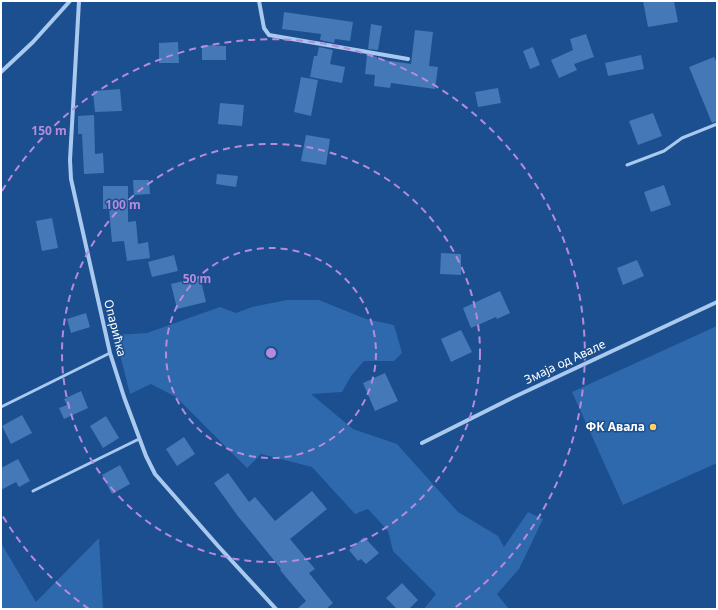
<svg xmlns="http://www.w3.org/2000/svg" width="718" height="610" viewBox="0 0 718 610" font-family="'Noto Sans',sans-serif">
	<rect width="100%" height="100%" fill="#1b4f8f"/>
	<g fill="#2e69ad">
		<polygon points="287,300 319,300 366,319 394,325 402,353 394,361 364,361 351,376 342,392 311,394 353,429 397,444 458,512 498,536 504,547 528,512 543,519 519,569 497,594 509,609 424,609 436,594 393,551 388,531 368,509 355,514 312,467 261,454 247,468 176,397 151,384 130,394 115,335 147,333 220,307 236,313 252,307"/>
		<polygon points="717,326 717,463 623,505 572,392"/>
		<polygon points="99,538 103,609 1,609 1,543 36,602"/>
	</g>
	<g fill="#4478b7">
		<polygon points="643,1 674,1 678,22 648,27"/>
		<polygon points="284,12 353,22 350,41 335,39 334,43 320,40 321,34 282,29"/>
		<polygon points="371,24 382,26 378,50 368,49"/>
		<polygon points="415,30 433,32 429,66 438,67 435,89 391,83 390,88 374,86 375,74 375,75 365,74 367,55 377,57 377,59 411,64"/>
		<polygon points="586,34 594,57 574,64 577,70 559,78 551,60 573,50 570,39"/>
		<polygon points="178,42 179,63 159,63 159,43"/>
		<polygon points="202,45 226,46 226,60 202,60"/>
		<polygon points="319,47 333,50 330,64 345,67 342,83 310,77 314,56 317,56"/>
		<polygon points="533,47 540,65 530,69 523,51"/>
		<polygon points="641,55 644,69 608,76 605,63"/>
		<polygon points="714,57 717,63 717,121 712,123 689,67"/>
		<polygon points="301,77 318,80 311,116 294,112"/>
		<polygon points="498,88 501,103 478,107 475,92"/>
		<polygon points="120,89 122,111 95,112 93,91"/>
		<polygon points="220,103 244,105 242,126 218,124"/>
		<polygon points="653,113 662,136 638,145 629,121"/>
		<polygon points="94,115 95,154 103,153 104,173 84,174 82,134 78,134 78,116"/>
		<polygon points="306,135 330,139 326,165 301,161"/>
		<polygon points="217,174 238,176 236,187 216,184"/>
		<polygon points="133,180 149,180 150,194 134,195"/>
		<polygon points="664,185 671,205 651,212 644,192"/>
		<polygon points="103,186 128,186 128,222 136,221 138,244 148,242 150,258 127,261 124,241 112,242 109,209 103,209"/>
		<polygon points="52,218 58,248 42,251 36,221"/>
		<polygon points="441,253 461,254 461,275 440,274"/>
		<polygon points="174,255 178,271 152,277 148,262"/>
		<polygon points="637,260 644,276 623,285 617,268"/>
		<polygon points="200,277 206,302 177,309 171,284"/>
		<polygon points="500,291 510,313 497,319 496,317 471,328 463,308"/>
		<polygon points="86,313 90,327 71,333 67,319"/>
		<polygon points="461,330 472,352 451,362 441,339"/>
		<polygon points="385,373 398,401 375,411 363,383"/>
		<polygon points="81,391 88,408 64,419 59,408 67,405 64,399"/>
		<polygon points="22,415 32,433 11,444 2,426"/>
		<polygon points="106,416 119,438 103,448 90,426"/>
		<polygon points="184,437 195,454 177,466 166,449"/>
		<polygon points="18,459 30,481 19,487 16,482 1,490 1,468"/>
		<polygon points="120,465 130,484 112,494 102,475"/>
		<polygon points="228,473 249,502 255,497 275,521 312,491 327,509 290,539 315,569 309,573 333,603 326,609 297,609 306,601 280,570 281,569 237,515 214,483"/>
		<polygon points="364,537 379,553 366,564 361,559 358,561 349,550"/>
		<polygon points="402,583 418,600 409,609 397,609 386,598"/>
	</g>
	<g fill="none" stroke-linecap="round" stroke-linejoin="round">
		<g stroke="#a9c9ee" stroke-width="3">
			<polyline points="627,165 664,151 682,138 717,124"/>
			<polyline points="1,407 110,353"/>
			<polyline points="33,491 139,439"/>
		</g>
		<g stroke="#a9c9ee" stroke-width="4">
			<polyline points="79,1 70,160 71,179 110,353 124,397 146,456 155,474 219,547 276,609"/>
			<polyline points="259,1 264,28 269,35 408,59"/>
			<polyline points="1,72 33,42 70,1"/>
			<polyline points="422,443 514,397 717,302"/>
		</g>
	</g>
	<g fill="none" stroke="#b68bdc" stroke-width="2" stroke-dasharray="7 5">
		<circle cx="271" cy="353" r="105"/>
		<circle cx="271" cy="353" r="209"/>
		<path d="M89 609A314 314 0 0 1 2 515M2 191A314 314 0 1 1 453 609"/>
	</g>
	<circle fill="#ffd166" stroke="#1b4f8f" stroke-width="1.5" cx="653" cy="427" r="4"/>
	<g text-anchor="middle" stroke-width="3" stroke-linejoin="round" paint-order="stroke">
		<g font-size="12" fill="#fff" stroke="#1b4f8f">
			<text transform="translate(115 328) rotate(76)" y="4">Опарићка</text>
			<text transform="translate(565 362) rotate(-25)" y="4">Змаја од Авале</text>
		</g>
		<g font-size="12" font-weight="bold" fill="#fff" stroke="#1b4f8f" text-anchor="end">
			<text x="645" y="431">ФК Авала</text>
		</g>
	</g>
	<circle cx="271" cy="353" r="6" fill="#b68bdc" stroke="#1b4f8f" stroke-width="2"/>
	<g font-size="12" text-anchor="middle" font-weight="bold" fill="#b68bdc" stroke="#1b4f8f" stroke-width="3" stroke-linejoin="round" paint-order="stroke">
		<text x="49" y="135">150 m</text>
		<text x="123" y="209">100 m</text>
		<text x="197" y="283">50 m</text>
	</g>
	<rect width="718" height="610" fill="none" stroke="#ffffff" stroke-width="4"/>
</svg>
